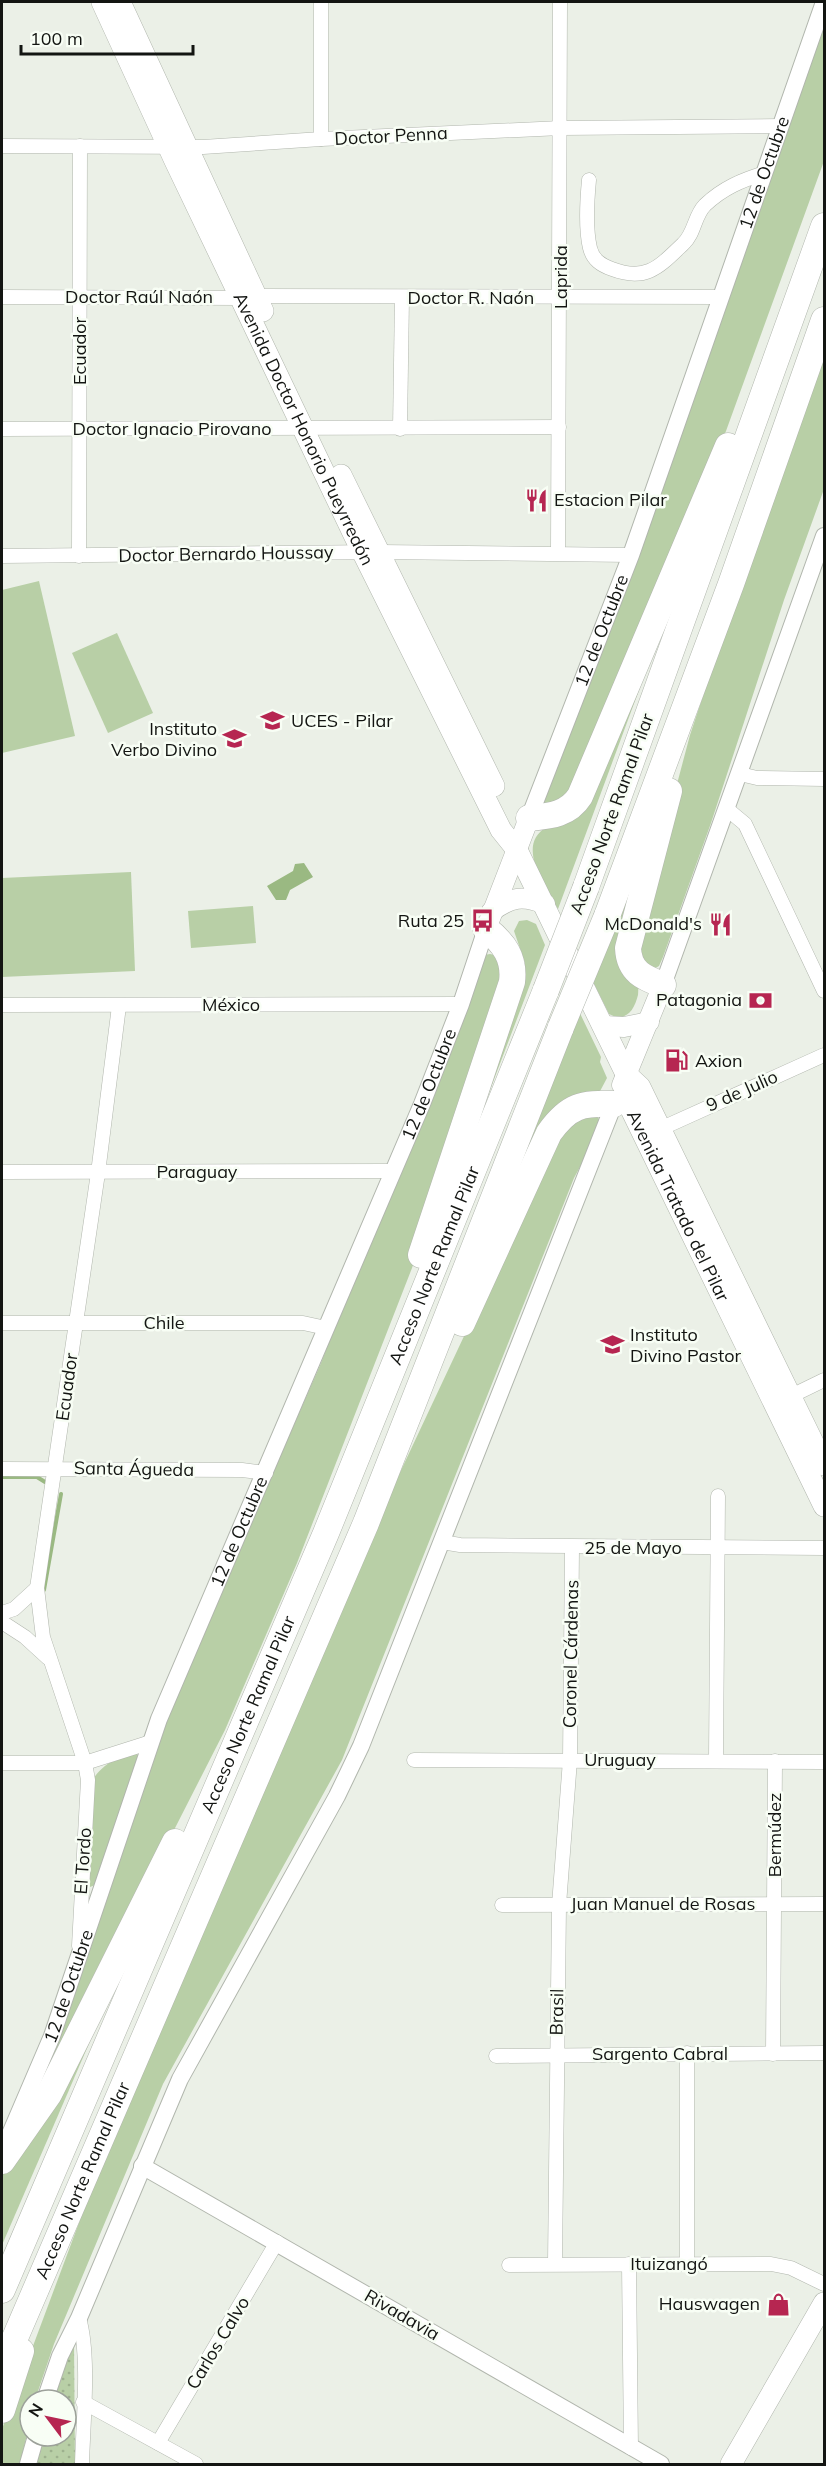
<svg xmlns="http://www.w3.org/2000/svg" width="826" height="2466" viewBox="0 0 826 2466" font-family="Mulish,sans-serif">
	<defs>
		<pattern id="park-dots" width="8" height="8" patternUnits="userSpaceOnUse" patternTransform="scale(1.5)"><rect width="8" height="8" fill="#b8cfa6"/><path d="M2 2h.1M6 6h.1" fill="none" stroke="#9db18e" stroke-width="1.8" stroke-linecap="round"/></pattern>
	</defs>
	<rect width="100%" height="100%" fill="#ebf0e7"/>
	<g fill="#b8cfa6">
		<polygon points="824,16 824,161 726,431 654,601 582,782 552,810 543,803"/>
		<polygon points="824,358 824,489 784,600 711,823 663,957 659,966 652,970 644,968 634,946 690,735 706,687"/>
		<polygon points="39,581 75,736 2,753 2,590"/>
		<path d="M662 628 558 909C547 888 514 845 547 827 552 824 559 823 565 821Z"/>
		<polygon points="117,633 153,713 108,733 72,653"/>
		<path d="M645 866 638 995C635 1006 631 1016 618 1018L609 1014 589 974 612 912Z"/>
		<polygon points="131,872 135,971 2,977 2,878"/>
		<polygon points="253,906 256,943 191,948 188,911"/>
		<polygon points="527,920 536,924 545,945 479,1119 524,974 525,963 514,931 519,921"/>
		<polygon points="490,954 499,956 506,966 479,1065 412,1268 297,1563 225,1730 46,2081 39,2084 154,1749 230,1570 321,1363 363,1253 484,955"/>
		<polygon points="576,1005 601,1057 600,1062 607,1078 598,1095 572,1102 482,1269"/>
		<polygon points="594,1113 599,1119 595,1139 574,1178 342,1760 163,2084 54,2344 35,2400 30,2400 30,2422 20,2464 2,2464 2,2429 86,2204 300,1696 396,1481 566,1119"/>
		<path d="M137 1754 139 1758 95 1885 90 1887 86 1884 92 1781C99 1767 120 1753 137 1754Z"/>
		<polygon points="126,1958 2,2245 2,2176"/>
	</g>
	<polygon fill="url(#park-dots)" points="74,2340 75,2464 33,2464 40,2436 66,2436 66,2400 49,2400"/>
	<polygon fill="#9ab982" points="304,863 313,877 290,890 286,900 276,900 267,886 293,871 295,864"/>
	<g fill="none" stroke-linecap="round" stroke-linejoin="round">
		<g stroke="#9ab982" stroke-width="4">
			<polyline points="2,1477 37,1477 45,1482"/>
			<polyline points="44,1590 61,1494"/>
		</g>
		<defs>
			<g id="minor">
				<polyline points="321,139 321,2"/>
				<polyline points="2,146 203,147 321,139 561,128 781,126"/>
				<path d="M589 180C587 201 585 227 590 248 593 260 601 265 612 269 646 282 659 267 683 244 695 233 694 216 705 205 723 188 742 180 765 173"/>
				<polyline points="257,296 721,297"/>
				<polyline points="2,297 241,298"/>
				<polyline points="2,429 559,427"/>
				<polyline points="400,429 402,297"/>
				<polyline points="558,553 560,2"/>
				<polyline points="2,556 380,552 631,555"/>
				<polyline points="79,556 80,146"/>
				<polyline points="740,774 757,778 824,779"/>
				<polyline points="727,809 745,824 824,991"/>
				<polyline points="2,1005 461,1004"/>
				<polyline points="660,1129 824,1055"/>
				<polyline points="2,1172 393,1171"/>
				<polyline points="2,1323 303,1323 326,1328"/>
				<polyline points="785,1399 824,1380"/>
				<polyline points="2,1469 242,1470 266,1473"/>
				<polyline points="442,1542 460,1545 824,1548"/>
				<polyline points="2,1613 14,1609 37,1588"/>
				<polyline points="2,1622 25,1637 48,1658"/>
				<polyline points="414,1760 824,1762"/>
				<polyline points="716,1760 718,1496"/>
				<polyline points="2,1763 85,1763 151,1742"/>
				<polyline points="502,1905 824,1904"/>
				<polyline points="79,1946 88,1780 85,1763 43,1637 37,1588 98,1173 119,1006"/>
				<polyline points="773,2054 775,1761"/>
				<polyline points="496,2056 824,2053"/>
				<polyline points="555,2264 559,1905 570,1760 572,1548"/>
				<polyline points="629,2264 631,2448"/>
				<polyline points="687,2264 687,2053"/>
				<polyline points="509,2265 771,2264 791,2268 824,2284"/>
				<path d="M79 2318C90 2356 83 2423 82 2464"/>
				<polyline points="83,2402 196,2464"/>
				<polyline points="158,2443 277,2242"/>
			</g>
			<g id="tertiary">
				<path id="s1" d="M529 818 631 555 824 2"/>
				<polyline points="663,985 824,536"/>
				<path id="s2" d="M10 2134 52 2036 159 1719 422 1104 461 1004 486 929"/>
				<polyline points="142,2166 661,2464"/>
				<polyline points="45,2400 60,2356 79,2318 180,2079 337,1796 361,1746 614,1104"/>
				<polyline points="28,2464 36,2436"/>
			</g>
			<g id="secondary">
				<path d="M492 911C511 897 523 895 545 904"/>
				<polyline points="486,929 529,818"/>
				<polyline points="604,1026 624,1027 649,1022"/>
				<polyline points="622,1085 663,985"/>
			</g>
			<g id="primary">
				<path id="s3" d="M102 2 175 161 355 537 501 830 517 850 626 1074 640 1087 824 1465"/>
				<polyline points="120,2 263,311"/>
				<polyline points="341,475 494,786"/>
				<path id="s4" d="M626 1074 625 1097 824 1506"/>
				<polyline points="731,2464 824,2303"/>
			</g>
			<g id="motorway">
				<path d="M529 818C549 816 568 815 580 796L728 446"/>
				<polyline points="586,887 824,226"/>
				<polyline points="607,916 731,584 824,320"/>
				<path d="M663 985C644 978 629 972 628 948L669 791"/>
				<path d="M421 1255 512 982C515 958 504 943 486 929"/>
				<path d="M462 1323 549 1133C569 1105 582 1103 614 1104"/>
				<polyline points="2,2161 49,2094 175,1842"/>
				<path id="s5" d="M2 2290 326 1533 546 990"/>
				<path id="s6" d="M2 2368 366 1523 561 1027"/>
				<polyline points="2,2410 21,2351"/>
			</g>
		</defs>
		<use href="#minor" stroke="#b1b6ad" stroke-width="15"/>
		<use href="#tertiary" stroke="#b1b6ad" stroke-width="18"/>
		<use href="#secondary" stroke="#b1b6ad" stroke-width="21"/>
		<use href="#primary" stroke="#b1b6ad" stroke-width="22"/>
		<use href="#motorway" stroke="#b1b6ad" stroke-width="27"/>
		<use href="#minor" stroke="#fff" stroke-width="14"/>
		<use href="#tertiary" stroke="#fff" stroke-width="16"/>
		<use href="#secondary" stroke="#fff" stroke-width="20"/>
		<use href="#primary" stroke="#fff" stroke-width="21"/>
		<use href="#motorway" stroke="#fff" stroke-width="26"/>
		<defs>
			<g id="motorway-bridge">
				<polyline points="546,990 586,887"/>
				<polyline points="561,1027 607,916"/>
			</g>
		</defs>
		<use href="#motorway-bridge" stroke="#b1b6ad" stroke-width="27" stroke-linecap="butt"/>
		<use href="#motorway-bridge" stroke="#fff" stroke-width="26"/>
	</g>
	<defs>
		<symbol id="restaurant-bare" viewBox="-9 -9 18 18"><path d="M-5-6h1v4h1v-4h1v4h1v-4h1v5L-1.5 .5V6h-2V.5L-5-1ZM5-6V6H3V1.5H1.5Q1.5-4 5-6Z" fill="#b62651" stroke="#f8fef5" stroke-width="2.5" paint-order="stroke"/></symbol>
		<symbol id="university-bare" viewBox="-9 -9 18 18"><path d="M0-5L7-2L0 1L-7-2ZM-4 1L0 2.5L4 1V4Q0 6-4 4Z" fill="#b62651" stroke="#f8fef5" stroke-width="2.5" paint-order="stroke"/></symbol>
		<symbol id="school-bare" viewBox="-9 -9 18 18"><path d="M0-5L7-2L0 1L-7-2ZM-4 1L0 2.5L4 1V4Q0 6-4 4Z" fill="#b62651" stroke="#f8fef5" stroke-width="2.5" paint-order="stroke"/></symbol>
		<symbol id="bus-bare" viewBox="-9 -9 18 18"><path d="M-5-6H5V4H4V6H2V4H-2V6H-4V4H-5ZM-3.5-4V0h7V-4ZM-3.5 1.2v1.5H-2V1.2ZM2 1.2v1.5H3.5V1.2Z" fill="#b62651" stroke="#f8fef5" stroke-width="2.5" paint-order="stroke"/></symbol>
		<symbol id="bank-bare" viewBox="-9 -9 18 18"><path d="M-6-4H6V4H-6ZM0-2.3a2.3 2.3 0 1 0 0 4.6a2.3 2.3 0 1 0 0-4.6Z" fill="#b62651" stroke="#f8fef5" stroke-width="2.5" paint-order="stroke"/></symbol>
		<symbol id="fuel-bare" viewBox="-9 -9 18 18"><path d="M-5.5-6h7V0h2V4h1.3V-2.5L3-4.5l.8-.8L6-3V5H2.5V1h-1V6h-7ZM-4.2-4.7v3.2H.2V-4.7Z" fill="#b62651" stroke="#f8fef5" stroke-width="2.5" paint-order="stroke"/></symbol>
		<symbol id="shop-bare" viewBox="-9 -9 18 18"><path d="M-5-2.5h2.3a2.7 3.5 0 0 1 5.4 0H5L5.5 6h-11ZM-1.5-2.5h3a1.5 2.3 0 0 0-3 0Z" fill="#b62651" stroke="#f8fef5" stroke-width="2.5" paint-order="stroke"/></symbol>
	</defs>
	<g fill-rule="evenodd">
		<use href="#restaurant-bare" x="520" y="484" width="33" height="33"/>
		<use href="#university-bare" x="256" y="704" width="33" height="33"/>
		<use href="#school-bare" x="218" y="722" width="33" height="33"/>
		<use href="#bus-bare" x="466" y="904" width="33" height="33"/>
		<use href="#restaurant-bare" x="704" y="908" width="33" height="33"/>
		<use href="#bank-bare" x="744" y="984" width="33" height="33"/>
		<use href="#fuel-bare" x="660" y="1044" width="33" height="33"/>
		<use href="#school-bare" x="596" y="1328" width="33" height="33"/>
		<use href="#shop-bare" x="762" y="2288" width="33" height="33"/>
	</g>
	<g text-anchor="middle" stroke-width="5" stroke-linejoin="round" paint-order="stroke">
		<g font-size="18" fill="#131512" stroke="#f8fef5">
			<text transform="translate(391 136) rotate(-3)" y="6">Doctor Penna</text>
			<text dy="6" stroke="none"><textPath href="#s1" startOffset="687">12 de Octubre</textPath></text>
			<text transform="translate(561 277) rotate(-90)" y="6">Laprida</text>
			<text x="139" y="303">Doctor Raúl Naón</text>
			<text x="471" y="304">Doctor R. Naón</text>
			<text transform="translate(80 351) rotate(-90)" y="6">Ecuador</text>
			<text x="172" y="435">Doctor Ignacio Pirovano</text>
			<text dy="6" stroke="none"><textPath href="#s3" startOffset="472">Avenida Doctor Honorio Pueyrredón</textPath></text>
			<text transform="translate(226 554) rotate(-1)" y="6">Doctor Bernardo Houssay</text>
			<text dy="6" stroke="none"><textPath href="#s1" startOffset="201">12 de Octubre</textPath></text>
			<text transform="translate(612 814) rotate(-70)" y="6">Acceso Norte Ramal Pilar</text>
			<text x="231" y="1011">México</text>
			<text dy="6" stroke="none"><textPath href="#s2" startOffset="1131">12 de Octubre</textPath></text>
			<text transform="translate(742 1091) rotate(-24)" y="6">9 de Julio</text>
			<text x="197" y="1178">Paraguay</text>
			<text dy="6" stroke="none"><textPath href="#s4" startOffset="144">Avenida Tratado del Pilar</textPath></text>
			<text dy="6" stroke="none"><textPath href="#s5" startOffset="1112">Acceso Norte Ramal Pilar</textPath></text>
			<text x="164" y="1329">Chile</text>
			<text transform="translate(67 1387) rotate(-82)" y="6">Ecuador</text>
			<text transform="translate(134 1469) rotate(1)" y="6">Santa Águeda</text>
			<text dy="6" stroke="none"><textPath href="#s2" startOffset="645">12 de Octubre</textPath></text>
			<text x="633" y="1554">25 de Mayo</text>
			<text transform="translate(571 1654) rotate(-89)" y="6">Coronel Cárdenas</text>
			<text dy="6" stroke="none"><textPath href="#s5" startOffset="626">Acceso Norte Ramal Pilar</textPath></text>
			<text x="620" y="1766">Uruguay</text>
			<text transform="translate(775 1835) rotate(-90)" y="6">Bermúdez</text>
			<text transform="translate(83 1861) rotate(-86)" y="6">El Tordo</text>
			<text x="663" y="1910">Juan Manuel de Rosas</text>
			<text dy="6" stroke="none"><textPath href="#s2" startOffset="159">12 de Octubre</textPath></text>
			<text transform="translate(557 2012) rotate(-89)" y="6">Brasil</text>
			<text x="660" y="2060">Sargento Cabral</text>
			<text dy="6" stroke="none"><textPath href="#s6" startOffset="204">Acceso Norte Ramal Pilar</textPath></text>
			<text x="669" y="2270">Ituizangó</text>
			<text transform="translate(402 2315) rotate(30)" y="6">Rivadavia</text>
			<text transform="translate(218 2343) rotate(-59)" y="6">Carlos Calvo</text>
		</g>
		<g font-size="18" fill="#131512" stroke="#f8fef5" text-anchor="end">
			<text x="554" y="506" text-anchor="start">Estacion Pilar</text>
			<text x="291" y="727" text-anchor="start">UCES - Pilar</text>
			<text x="217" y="735">Instituto<tspan x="217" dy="21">Verbo Divino</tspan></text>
			<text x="464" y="927">Ruta 25</text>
			<text x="702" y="930">McDonald's</text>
			<text x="742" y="1006">Patagonia</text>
			<text x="695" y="1067" text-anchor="start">Axion</text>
			<text x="630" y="1341" text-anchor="start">Instituto<tspan x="630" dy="21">Divino Pastor</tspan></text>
			<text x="760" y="2310">Hauswagen</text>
		</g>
	</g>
	<rect width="826" height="2466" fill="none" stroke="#131512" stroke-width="6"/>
	<g transform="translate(48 2418) rotate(302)"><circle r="28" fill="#f8fef5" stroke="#9ca19a" stroke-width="1.5"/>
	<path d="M0-4.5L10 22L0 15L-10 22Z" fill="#b62651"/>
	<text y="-9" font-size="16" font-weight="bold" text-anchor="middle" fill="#131512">N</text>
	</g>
	<path d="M21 45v9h172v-9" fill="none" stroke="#131512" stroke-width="3"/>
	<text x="30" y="45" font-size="18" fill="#131512" stroke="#f8fef5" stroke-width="4.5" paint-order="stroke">100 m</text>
</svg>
